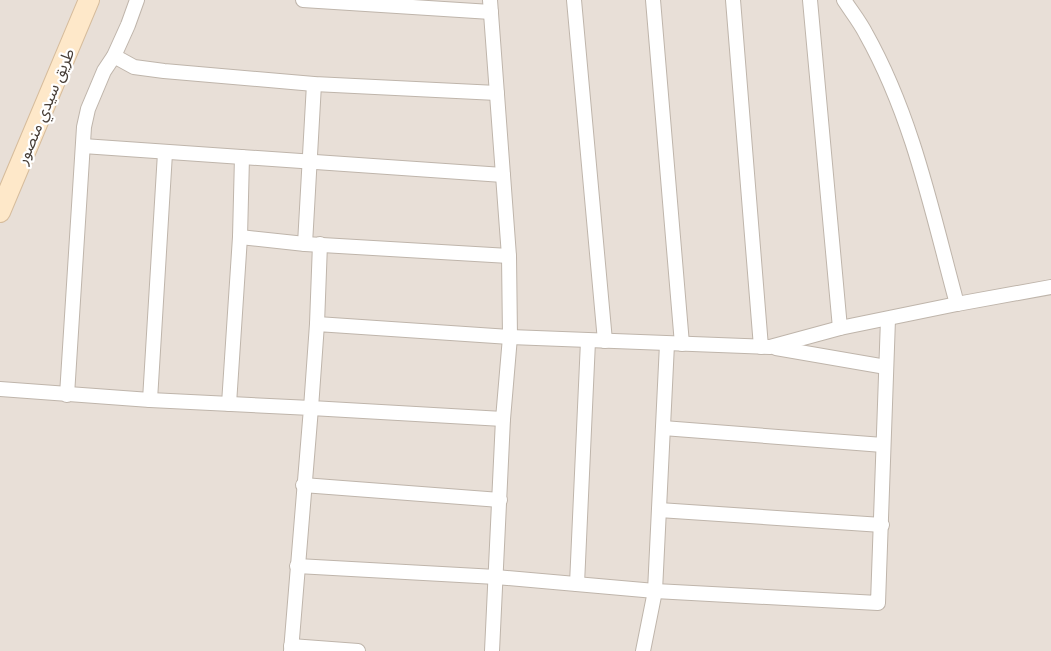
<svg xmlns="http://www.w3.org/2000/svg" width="1051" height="651" viewBox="0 0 1051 651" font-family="Roboto,'Noto Sans Arabic',sans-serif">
	<rect width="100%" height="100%" fill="#f4efe9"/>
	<rect fill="#e8dfd7" x="0" y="0" width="1051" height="651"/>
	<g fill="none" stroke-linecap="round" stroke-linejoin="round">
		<defs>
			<g id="minor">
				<polyline points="303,0 491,12"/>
				<polyline points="490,0 509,256 510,337 503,419 492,651"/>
				<polyline points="574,0 605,341"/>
				<polyline points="653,0 682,344"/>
				<polyline points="733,0 761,347"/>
				<polyline points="810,0 840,328"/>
				<path d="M844 0C851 11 860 22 866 34 913 118 932 212 957 304"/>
				<polyline points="114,56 134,67 164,71 314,84 497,93"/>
				<polyline points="83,146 503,175"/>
				<polyline points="240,237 305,244 509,256"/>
				<polyline points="305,244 314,84"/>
				<polyline points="317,324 320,244"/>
				<polyline points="776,348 886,367"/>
				<polyline points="0,389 150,400 311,408 291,651"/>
				<polyline points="67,395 84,127 88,109 104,71 114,56 128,25 137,0"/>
				<polyline points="150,400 165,153"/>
				<polyline points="229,404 240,237 242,157"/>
				<polyline points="503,419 311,408 317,324 510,337 770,347 840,328 957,304 1051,287"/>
				<polyline points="663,428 883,445"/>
				<polyline points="303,485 500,500"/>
				<polyline points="659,510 882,525"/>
				<polyline points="297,566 496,577 655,591 878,603 888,319"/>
				<polyline points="577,584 588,341"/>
				<polyline points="291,646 358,651"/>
				<polyline points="643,651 655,591 667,344"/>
			</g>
			<polyline id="secondary" points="0,212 89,0"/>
		</defs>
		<use href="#minor" stroke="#bfb5ab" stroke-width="16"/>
		<use href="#secondary" stroke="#d6bc9c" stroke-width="22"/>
		<use href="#minor" stroke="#fff" stroke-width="14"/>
		<use href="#secondary" stroke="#fee8c9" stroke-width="20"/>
	</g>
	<g text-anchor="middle" stroke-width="4.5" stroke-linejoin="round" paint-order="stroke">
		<g font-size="16" fill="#473e37" stroke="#fff">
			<text transform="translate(45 106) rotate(-67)" y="6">طريق سيدي منصور</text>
		</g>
	</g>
</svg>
